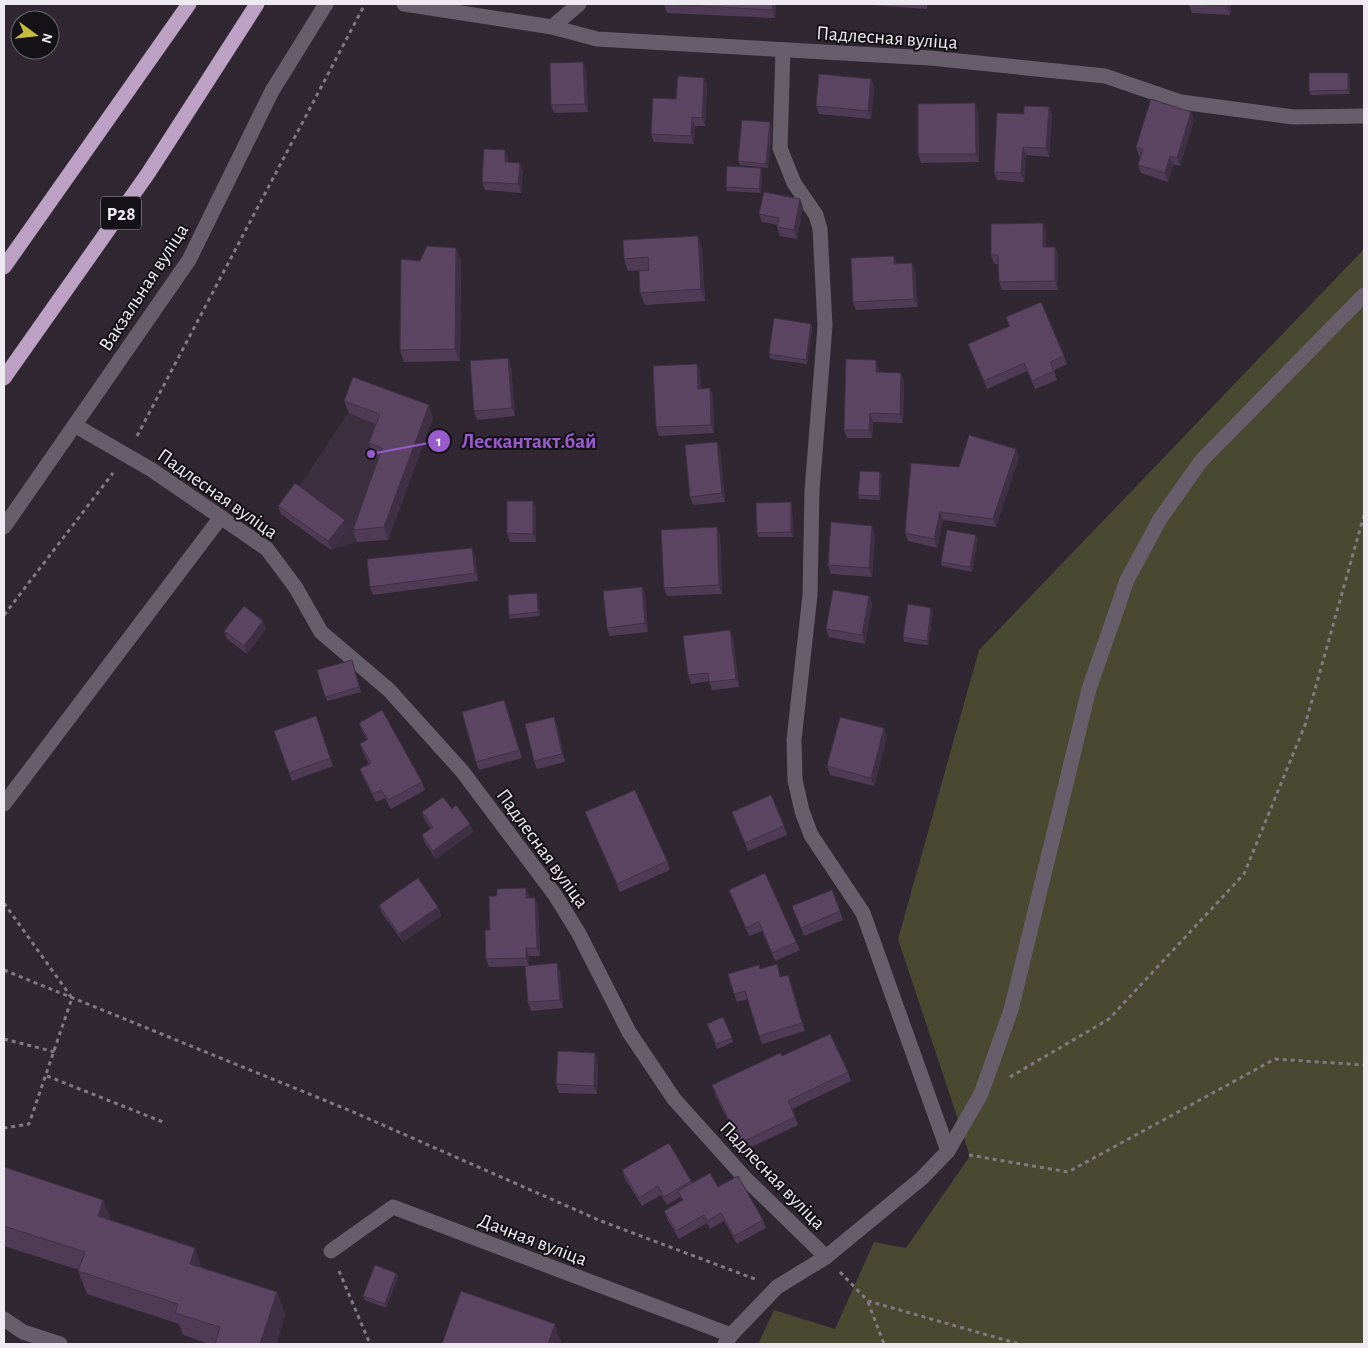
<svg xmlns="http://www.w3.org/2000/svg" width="1368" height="1348" viewBox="0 0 1368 1348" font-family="'Alegreya Sans',sans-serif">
	<rect width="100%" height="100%" fill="#302732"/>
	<polygon fill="#3c3040" points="357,389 433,417 388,540 357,542 331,550 281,514 348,413"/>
	<polygon fill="#494830" points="1364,249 1364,1344 758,1344 774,1310 835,1329 874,1242 906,1248 970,1156 898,939 979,650"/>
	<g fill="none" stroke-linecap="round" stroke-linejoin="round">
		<g stroke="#817983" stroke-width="3" stroke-dasharray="4 4" stroke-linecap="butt">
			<polyline points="137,436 365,4"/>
			<polyline points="4,615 113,473"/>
			<polyline points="4,903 72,998 29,1124 4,1128"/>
			<polyline points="4,970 351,1111 601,1221 755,1279"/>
			<polyline points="4,1039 55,1052"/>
			<polyline points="47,1076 163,1122"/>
			<polyline points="1010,1077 1109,1019 1244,874 1305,725 1364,515"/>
			<polyline points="969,1155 1068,1172 1275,1059 1364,1065"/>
			<polyline points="339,1271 370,1344"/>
			<polyline points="840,1272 868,1301 1019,1344"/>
			<polyline points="868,1302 884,1344"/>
		</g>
		<g stroke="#685d6b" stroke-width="15">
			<polyline points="4,804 221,517"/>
			<polyline points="4,1319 23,1332 60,1344"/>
		</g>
		<g stroke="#685d6b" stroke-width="15">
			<polyline points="404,4 552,27 597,39 930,58 1105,76 1181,102 1293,117 1364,116"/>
			<polyline points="552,27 579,4"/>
			<polyline points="783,50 780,148 794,183 816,215 820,229 825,326 812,491 810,595 794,740 795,780 802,811 811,835 863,913 948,1151"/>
			<polyline points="76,426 152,470 267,549 296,588 321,632 389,690 462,771 555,895 578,932 629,1032 674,1099 745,1178 826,1257"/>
			<polyline points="4,527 189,260 272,91 326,4"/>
			<polyline points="331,1251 393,1207 731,1335"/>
			<polyline points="725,1344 731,1335 777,1287 826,1257 922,1178 948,1151 981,1094 1011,1010 1089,689 1127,580 1160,519 1201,461 1364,295"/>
		</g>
		<g stroke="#bca1c4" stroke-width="15">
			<polyline points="4,267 189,4"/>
			<polyline points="4,378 149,172 257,4"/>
		</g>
	</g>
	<g fill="#4f3b55">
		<polygon points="664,4 776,4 775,18 667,13"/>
		<polygon points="871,4 927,4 927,9 871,5"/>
		<polygon points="1189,4 1231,4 1230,15 1192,13"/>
		<polygon points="586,70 588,112 554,113 551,105"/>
		<polygon points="1350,77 1350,94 1311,95 1309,91"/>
		<polygon points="704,78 707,86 705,126 695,126 694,144 654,142 651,134 676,99"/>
		<polygon points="871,79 874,87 871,119 819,114 816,106"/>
		<polygon points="1049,107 1052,115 1049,157 1026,155 1024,182 997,180 994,172 1024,114"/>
		<polygon points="978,111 979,162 921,163 918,154"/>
		<polygon points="1191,112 1194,120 1180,166 1173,164 1168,182 1141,173 1138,165 1140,156 1139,156 1136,147"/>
		<polygon points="772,127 768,168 740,165 738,161"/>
		<polygon points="505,150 508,159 508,162 523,171 521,193 485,190 482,182"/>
		<polygon points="762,172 761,193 727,191 726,187"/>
		<polygon points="800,199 803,207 797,239 780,236 777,227 778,225 762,222 759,214"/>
		<polygon points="1046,232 1046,247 1055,247 1058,255 1058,290 1002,290 999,282 999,264 994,264 991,255"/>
		<polygon points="702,248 705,301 645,305 640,293 649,270 628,271 624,259"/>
		<polygon points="420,261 461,261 460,361 404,362 400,350"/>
		<polygon points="912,263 915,271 918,307 856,310 853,302 897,264"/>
		<polygon points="1006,317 1064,356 1067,364 1054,370 1057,380 1035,389 1027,371 987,389 968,344 1009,326"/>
		<polygon points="811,324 812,328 807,364 770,359 769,354"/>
		<polygon points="697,364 700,373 701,389 713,397 714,433 659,436 656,427"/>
		<polygon points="511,367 515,416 477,420 474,411"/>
		<polygon points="879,369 879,372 904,381 903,423 873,422 872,438 847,438 844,430"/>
		<polygon points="344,401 433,417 388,540 357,542 353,530 379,458 374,456 369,443 376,424 349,413"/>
		<polygon points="717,442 720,451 725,502 693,505 690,497"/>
		<polygon points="1016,449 1019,457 996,527 943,520 937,548 908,541 905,533 959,467"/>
		<polygon points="880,472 882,476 880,500 859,499 858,495"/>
		<polygon points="533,501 536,509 536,542 510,542 507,533"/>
		<polygon points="278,506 348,528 331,550 281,514"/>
		<polygon points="792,507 793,537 759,537 757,533"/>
		<polygon points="875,534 872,577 831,574 828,565"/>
		<polygon points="720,535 722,594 667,596 664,588"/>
		<polygon points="978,539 972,572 942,566 941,562"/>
		<polygon points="475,556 478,581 373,595 370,587"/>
		<polygon points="642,587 645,595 648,632 610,636 607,628"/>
		<polygon points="869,596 872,604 865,644 829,637 826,629"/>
		<polygon points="538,597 540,616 510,619 509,615"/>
		<polygon points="933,612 928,645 904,642 903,637"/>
		<polygon points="263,621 266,629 247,654 227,639 224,631"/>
		<polygon points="733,638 739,687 712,690 709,681 691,684 688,675"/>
		<polygon points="353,664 361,692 327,701 317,670"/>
		<polygon points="507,708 522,758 479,770 476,762"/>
		<polygon points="316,716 333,766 292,781 274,731"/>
		<polygon points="554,717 557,725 565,762 537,769 534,761"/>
		<polygon points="359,723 422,782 425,790 391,809 385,798 376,802 363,777 360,769 369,764 363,752 360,744 367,740 362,731"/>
		<polygon points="887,737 874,786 830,775 827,766"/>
		<polygon points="422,812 473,832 436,859 425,843 422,835 431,828 425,821"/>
		<polygon points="585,812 667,861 670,870 620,892"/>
		<polygon points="732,812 784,826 787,835 748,851"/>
		<polygon points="729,890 796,942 800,950 775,961 762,931 749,936"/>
		<polygon points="832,890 843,920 804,936 792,906"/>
		<polygon points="529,896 529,898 538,906 540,956 529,956 529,965 560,972 563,1008 531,1011 528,1002 525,966 489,967 486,959 490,930"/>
		<polygon points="379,905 438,907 441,916 403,942 382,913"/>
		<polygon points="777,964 781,977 791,984 805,1031 762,1044 748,999 737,1002 734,994 760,969"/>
		<polygon points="723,1017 733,1042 717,1049 707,1024"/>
		<polygon points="782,1056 848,1072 851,1081 792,1109 798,1125 743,1151 715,1094 712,1085"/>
		<polygon points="598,1061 597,1094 559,1093 556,1084"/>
		<polygon points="4,1170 103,1200 111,1221 202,1268 277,1292 285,1315 276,1344 210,1344 183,1335 179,1324 87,1294 78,1271 79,1270 4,1246"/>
		<polygon points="622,1170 691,1181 692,1183 718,1187 763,1220 766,1228 737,1244 724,1221 710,1229 707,1223 679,1239 667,1219 664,1211 682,1200 680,1197 667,1205 661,1195 642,1206 625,1179"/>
		<polygon points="396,1273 398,1277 386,1308 365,1300 363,1296"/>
	</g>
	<g fill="#403045">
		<polygon points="773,4 776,4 775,18 772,10"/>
		<polygon points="1227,4 1231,4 1230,15 1227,6"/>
		<polygon points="583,62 586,70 588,112 585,104"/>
		<polygon points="1348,73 1350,77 1350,94 1348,90"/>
		<polygon points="704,78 707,86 705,126 702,118"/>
		<polygon points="871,79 874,87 871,119 868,111"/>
		<polygon points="975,103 978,111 979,162 976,154"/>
		<polygon points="1049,107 1052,115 1049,157 1046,148"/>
		<polygon points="1191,112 1194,120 1180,166 1177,158"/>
		<polygon points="692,117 695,126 694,144 691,136"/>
		<polygon points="770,122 772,127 768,168 766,164"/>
		<polygon points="1023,147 1026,155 1024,182 1021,173"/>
		<polygon points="505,150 508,159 508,171 505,162"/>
		<polygon points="1170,156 1173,164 1168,182 1165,173"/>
		<polygon points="520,163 523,171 521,193 518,184"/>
		<polygon points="761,168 762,172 761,193 759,189"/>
		<polygon points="800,199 803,207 797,239 794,230"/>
		<polygon points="1043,223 1046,232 1046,255 1043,247"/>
		<polygon points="698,236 702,248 705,301 701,289"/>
		<polygon points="1055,247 1058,255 1058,290 1055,281"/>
		<polygon points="456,248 461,261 460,361 455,349"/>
		<polygon points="894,256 897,264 894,264"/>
		<polygon points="912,263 915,271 918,307 914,299"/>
		<polygon points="811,324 812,328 807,364 806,360"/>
		<polygon points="508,358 511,367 515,416 512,408"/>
		<polygon points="876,360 879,369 879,380 876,372"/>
		<polygon points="697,364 700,373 701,397 698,389"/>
		<polygon points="901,373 904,381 903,423 900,414"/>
		<polygon points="710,388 713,397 714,433 711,425"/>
		<polygon points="429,405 433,417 388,540 384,527"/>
		<polygon points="870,413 873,422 872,438 869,430"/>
		<polygon points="717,442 720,451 725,502 722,493"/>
		<polygon points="1016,449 1019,457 996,527 993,519"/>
		<polygon points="880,472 882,476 880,500 879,496"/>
		<polygon points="533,501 536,509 536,542 533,534"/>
		<polygon points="791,502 792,507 793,537 791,532"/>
		<polygon points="940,512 943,520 937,548 934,539"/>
		<polygon points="345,520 348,528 331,550 328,541"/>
		<polygon points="872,526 875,534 872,577 869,568"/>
		<polygon points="717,527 720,535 722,594 719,585"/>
		<polygon points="976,535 978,539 972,572 970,567"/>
		<polygon points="472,548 475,556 478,581 475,573"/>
		<polygon points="642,587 645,595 648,632 645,623"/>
		<polygon points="537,593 538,597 540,616 538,612"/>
		<polygon points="869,596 872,604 865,644 862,635"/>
		<polygon points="931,608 933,612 928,645 927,641"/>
		<polygon points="263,621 266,629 247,654 244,646"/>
		<polygon points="730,630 733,638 739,687 736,679"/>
		<polygon points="504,700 507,708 522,758 519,750"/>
		<polygon points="554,717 557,725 565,762 562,754"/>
		<polygon points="884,728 887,737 874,786 871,778"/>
		<polygon points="470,824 473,832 436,859 433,851"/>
		<polygon points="526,888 529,896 529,907 526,898"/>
		<polygon points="535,898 538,906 540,956 537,948"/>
		<polygon points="438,907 441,916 403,942 399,934"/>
		<polygon points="526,948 529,956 529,966 526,958"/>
		<polygon points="557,963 560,972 563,1008 560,1000"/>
		<polygon points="595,1053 598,1061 597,1094 594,1086"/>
		<polygon points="103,1200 111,1222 98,1216"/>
		<polygon points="195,1248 203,1271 190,1264"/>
		<polygon points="396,1273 398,1277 386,1308 385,1304"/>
		<polygon points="277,1292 285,1315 276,1344 260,1344"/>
		<polygon points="555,1324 562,1344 548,1344"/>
	</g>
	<g fill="#5c4563" stroke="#403045">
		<polygon points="664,4 773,4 772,10"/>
		<polygon points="1189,4 1227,4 1227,6"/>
		<polygon points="583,62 585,104 551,105 550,63"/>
		<polygon points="1309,73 1348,73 1348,90 1309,91"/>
		<polygon points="819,74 871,79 868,111 816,106"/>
		<polygon points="678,76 704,78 702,118 692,117 691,136 651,134 653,98 676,99"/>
		<polygon points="1151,99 1191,112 1177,158 1170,156 1165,173 1138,165 1143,149 1136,147"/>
		<polygon points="975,103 976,154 918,154 918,104"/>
		<polygon points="1024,106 1049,107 1046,148 1023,147 1021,173 994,172 997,113 1024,114"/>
		<polygon points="742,120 770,122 766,164 738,161"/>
		<polygon points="484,149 505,150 505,162 520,163 518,184 482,182"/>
		<polygon points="727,166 761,168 759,189 726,187"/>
		<polygon points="764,192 800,199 794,230 777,227 779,218 759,214"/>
		<polygon points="1043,223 1043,247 1055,247 1055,281 999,282 998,255 991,255 991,224"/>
		<polygon points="698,236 701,289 640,293 639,271 649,270 648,257 624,259 623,240"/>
		<polygon points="427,246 456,248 455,349 400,350 401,259 420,261"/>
		<polygon points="894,256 894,264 912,263 914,299 853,302 851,258"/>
		<polygon points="1041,302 1064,356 1050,362 1054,371 1032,381 1024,363 984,381 968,344 1010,326 1006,317"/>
		<polygon points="774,318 811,324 806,360 769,354"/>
		<polygon points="508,358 512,408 474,411 470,361"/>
		<polygon points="846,359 876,360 876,372 901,373 900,414 870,413 869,430 844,430"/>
		<polygon points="697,364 698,389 710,388 711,425 656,427 653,366"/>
		<polygon points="353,377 429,405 384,527 353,530 382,448 369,443 380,414 344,401"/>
		<polygon points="969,435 1016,449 993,519 940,512 934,539 905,533 911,463 959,467"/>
		<polygon points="717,442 722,493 690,497 685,445"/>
		<polygon points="860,471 880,472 879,496 858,495"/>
		<polygon points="295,483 345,520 328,541 278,506"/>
		<polygon points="507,501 533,501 533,534 507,533"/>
		<polygon points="791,502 791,532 757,533 756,503"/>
		<polygon points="831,522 872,526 869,568 828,565"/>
		<polygon points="717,527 719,585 664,588 661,530"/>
		<polygon points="947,530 976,535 970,567 941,562"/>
		<polygon points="472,548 475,573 370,587 367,559"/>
		<polygon points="642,587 645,623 607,628 603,591"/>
		<polygon points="833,590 869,596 862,635 826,629"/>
		<polygon points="537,593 538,612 509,615 508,595"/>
		<polygon points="908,604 931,608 927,641 903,637"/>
		<polygon points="244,606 263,621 244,646 224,631"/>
		<polygon points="730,630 736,679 709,682 708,673 688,675 683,636"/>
		<polygon points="352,660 359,687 325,697 317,670"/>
		<polygon points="504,700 519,750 476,762 462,712"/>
		<polygon points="382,710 422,782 388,800 381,790 373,794 360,769 371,763 360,744 368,739 359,723"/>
		<polygon points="316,716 330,758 289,773 274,731"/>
		<polygon points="554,717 562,754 534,761 525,724"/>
		<polygon points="840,717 884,728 871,778 827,766"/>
		<polygon points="635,790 667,861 617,884 585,812"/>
		<polygon points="771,795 784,826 745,843 732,812"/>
		<polygon points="443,797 452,809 456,805 470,824 433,851 422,835 433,827 422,812"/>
		<polygon points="765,873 796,942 772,953 759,922 746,928 729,890"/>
		<polygon points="418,878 438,907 399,934 379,905"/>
		<polygon points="526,888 526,898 535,898 537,948 526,948 526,958 486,959 485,930 490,930 489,896 497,896 497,889"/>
		<polygon points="832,890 840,911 801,928 792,906"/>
		<polygon points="557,963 560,1000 528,1002 525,966"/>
		<polygon points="777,964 780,977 788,975 802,1023 759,1036 745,991 734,994 728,974 759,965 760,969"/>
		<polygon points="723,1017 732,1038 716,1044 707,1024"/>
		<polygon points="830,1034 848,1072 788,1101 795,1117 740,1143 712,1085 780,1053 782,1056"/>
		<polygon points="558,1051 595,1053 594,1086 556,1084"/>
		<polygon points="669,1143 691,1181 664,1197 658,1186 639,1198 622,1170"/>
		<polygon points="4,1167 103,1200 98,1216 195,1248 190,1264 277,1292 260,1344 215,1344 220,1327 175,1313 178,1304 78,1271 85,1252 4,1226"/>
		<polygon points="710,1173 718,1187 738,1176 763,1220 734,1236 721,1213 707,1221 704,1215 676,1231 664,1211 683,1200 678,1191"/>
		<polygon points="375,1265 396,1273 385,1304 363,1296"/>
		<polygon points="461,1291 555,1324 548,1344 442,1344"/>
	</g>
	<g text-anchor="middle" stroke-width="4" stroke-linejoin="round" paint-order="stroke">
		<rect fill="#151217" stroke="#aea8b0" stroke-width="1" x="101" y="196.5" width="40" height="33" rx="4"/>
		<g font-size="19" font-weight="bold" fill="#efe9f1">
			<text x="121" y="220">Р28</text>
		</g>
		<g font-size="20" fill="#efe9f1" stroke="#151217">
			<text transform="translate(887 37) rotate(4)" y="7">Падлесная вуліца</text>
			<text transform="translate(143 287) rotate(-57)" y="7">Вакзальная вуліца</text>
			<text transform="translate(218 493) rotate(35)" y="7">Падлесная вуліца</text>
			<text transform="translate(543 848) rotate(54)" y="7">Падлесная вуліца</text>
			<text transform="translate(773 1175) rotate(46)" y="7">Падлесная вуліца</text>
			<text transform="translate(533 1239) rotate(21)" y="7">Дачная вуліца</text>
		</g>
	</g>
	<path fill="none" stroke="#985bcc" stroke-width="2" d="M371 454L439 441"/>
	<g fill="#985bcc" stroke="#151217" stroke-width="2">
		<circle cx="371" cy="454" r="5"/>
		<circle cx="439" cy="441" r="12"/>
	</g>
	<g font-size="15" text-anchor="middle" font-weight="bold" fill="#fff">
		<text x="439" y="446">1</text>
	</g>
	<g font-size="21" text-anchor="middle" font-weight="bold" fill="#985bcc" stroke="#151217" stroke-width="4" stroke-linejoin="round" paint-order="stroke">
		<text x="529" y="448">Лескантакт.бай</text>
	</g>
	<rect width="1368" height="1348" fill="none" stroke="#efe9f1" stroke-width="10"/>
	<g transform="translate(35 35) rotate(105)"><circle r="24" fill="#151217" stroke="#6c686e"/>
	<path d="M0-4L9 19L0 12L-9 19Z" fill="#c5bc3d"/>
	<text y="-8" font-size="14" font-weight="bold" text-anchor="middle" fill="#efe9f1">N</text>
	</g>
</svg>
